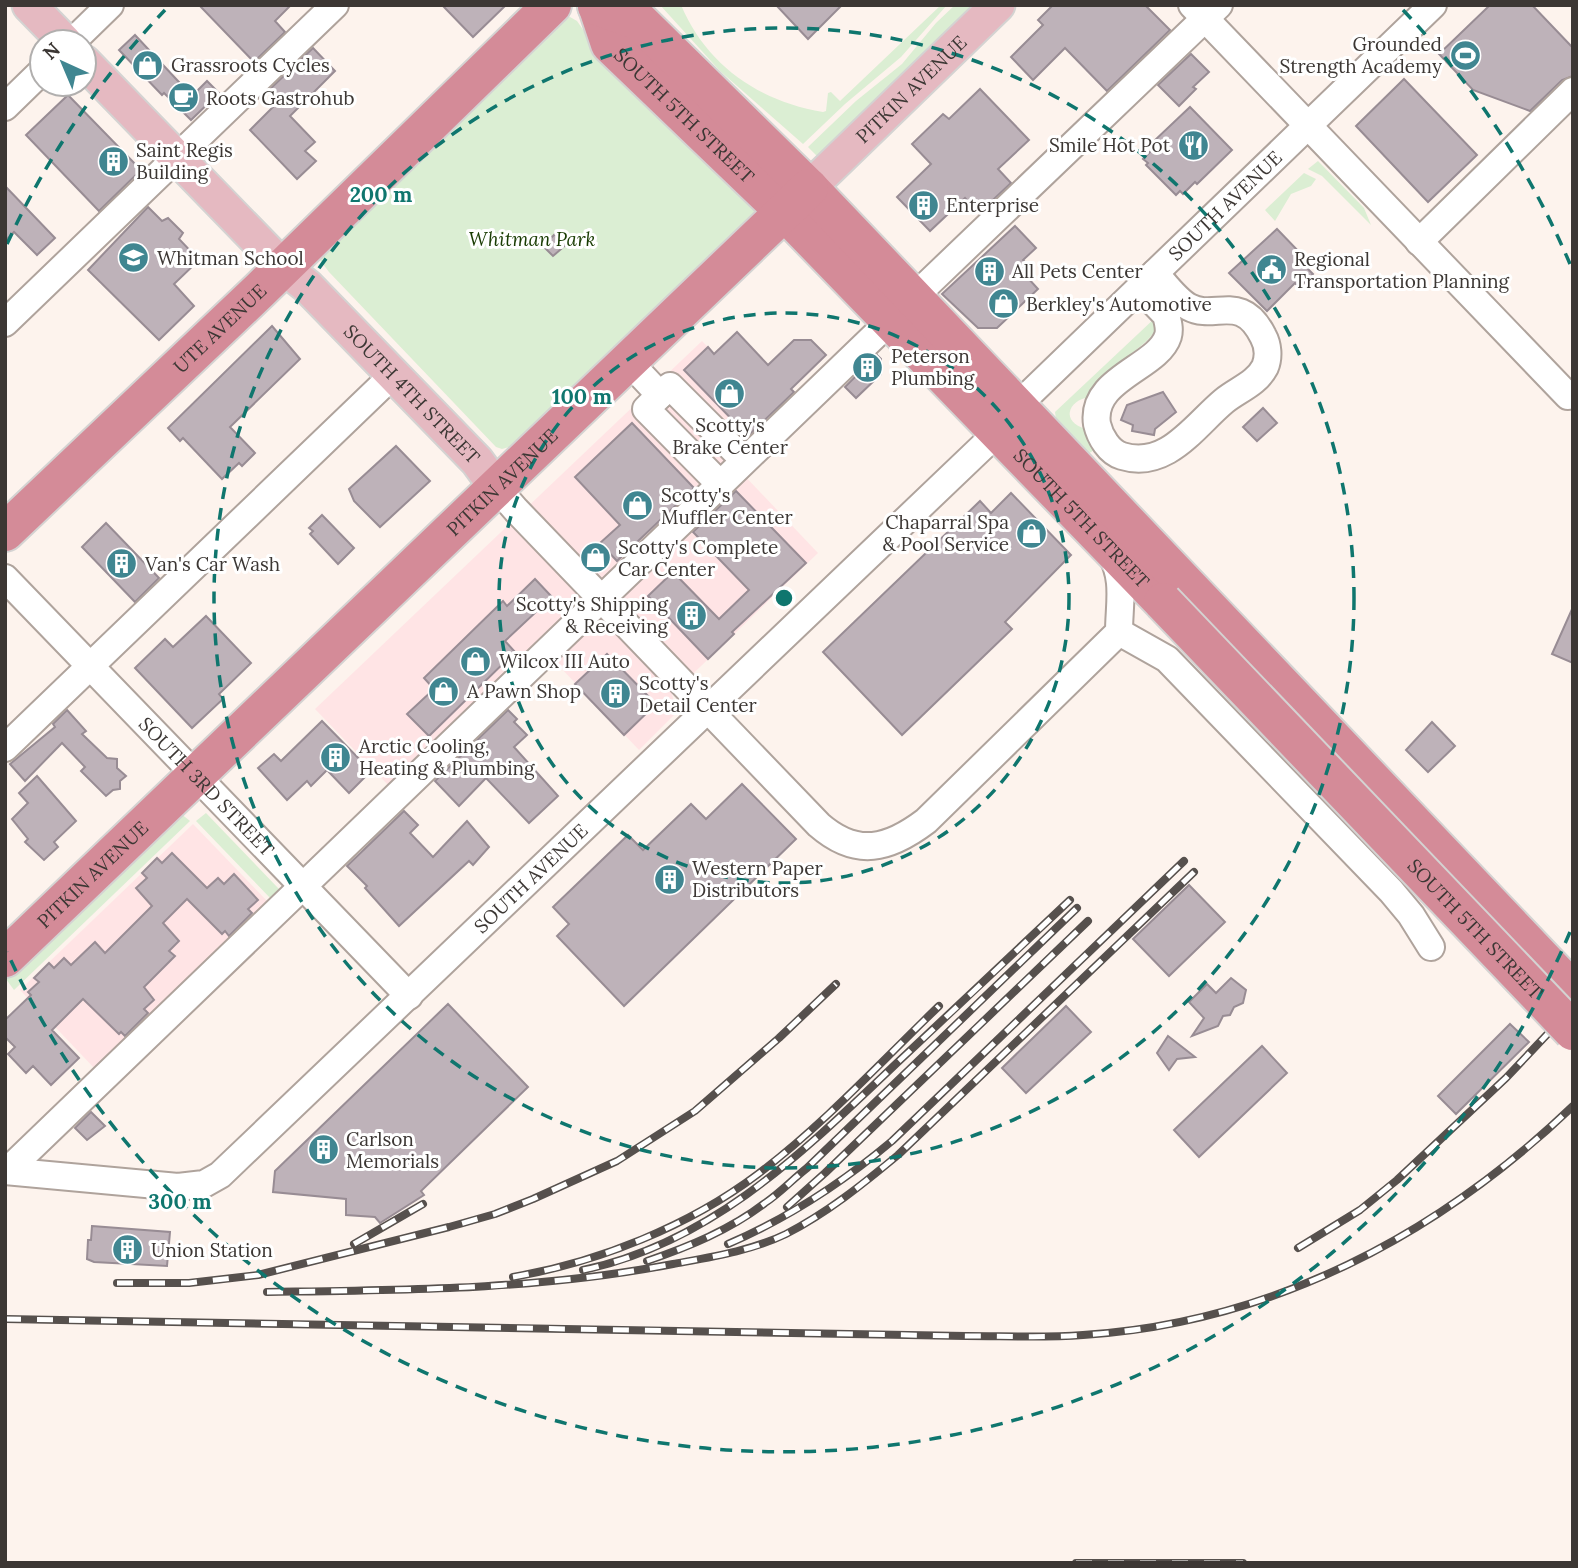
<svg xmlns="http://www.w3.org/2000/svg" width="1578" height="1568" viewBox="0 0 1578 1568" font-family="Lora,serif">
	<rect width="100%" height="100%" fill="#fdf3ed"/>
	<g fill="#ffe4e5">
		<polygon points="702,341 777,418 742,473 818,553 672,694 675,707 674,715 639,750 539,645 390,787 315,709"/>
		<polygon points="193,824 270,904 96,1070 20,990"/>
	</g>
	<g fill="#dbeed3">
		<path d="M660 5H681C707 66 759 101 823 112L826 111 828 93 831 92 840 101 941 5H947L901 57 845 104 803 144 720 71Z"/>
		<polygon points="955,5 973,5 817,156 808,147 856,101 902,64 936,23"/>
		<polygon points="570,17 577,21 589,38 755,208 753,217 516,445 502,449 496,447 329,272 317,256 560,19"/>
		<polygon points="1318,161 1364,208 1371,225 1322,176 1308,169"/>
		<polygon points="1304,173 1316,179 1311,186 1291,194 1275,221 1265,210"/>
		<path d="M1155 318 1158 326C1150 342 1132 352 1118 364 1107 374 1097 384 1089 397 1067 401 1061 422 1086 429L1094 450 1088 454 1056 419 1055 412Z"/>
		<polygon points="180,813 190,821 14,990 6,979"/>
		<polygon points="206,813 279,889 277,896 273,901 196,821"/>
	</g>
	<g fill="#beb2b9" stroke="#988c94" stroke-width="2">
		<polygon points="199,5 291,5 275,21 285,32 254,62"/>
		<polygon points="442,5 506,5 473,37"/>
		<polygon points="776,5 842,5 808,39"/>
		<polygon points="1053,5 1145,5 1170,30 1107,91 1065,48 1033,80 1011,57 1043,25 1038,20"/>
		<polygon points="1490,5 1532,5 1573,48 1573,76 1562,80 1530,111 1473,90 1439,54"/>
		<polygon points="135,35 192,96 207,81 219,93 191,120 164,93 162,95 119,50"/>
		<polygon points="313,48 335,71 290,116 315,142 305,151 316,161 297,179 250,130 278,102 268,91"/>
		<polygon points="1191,54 1209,72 1193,87 1196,89 1179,106 1158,85"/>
		<polygon points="1404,79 1477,155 1428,202 1356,126"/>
		<polygon points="980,89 1029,140 998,169 1011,183 979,213 965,198 930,231 897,197 931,164 912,144 943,114 949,119"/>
		<polygon points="68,95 141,170 99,211 26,135"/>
		<polygon points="1190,107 1232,150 1197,184 1195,182 1183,194 1180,191 1176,195 1146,165 1148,163 1143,159 1158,144 1155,140"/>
		<polygon points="5,186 55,238 37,255 14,232 5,241"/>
		<polygon points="148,207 162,221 168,218 183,233 179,239 199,260 174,284 194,306 159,340 88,270"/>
		<polygon points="1015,226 1036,248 1023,260 1033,271 1027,277 1038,289 997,328 978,328 942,294"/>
		<polygon points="1277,229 1303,256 1301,258 1308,265 1306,267 1313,274 1299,288 1295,283 1267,311 1229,273"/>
		<polygon points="557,232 568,243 553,256 543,246"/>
		<polygon points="272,326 300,359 230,427 255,453 242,466 239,463 222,479 183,438 180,441 168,428"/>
		<polygon points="737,332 768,365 794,340 811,340 826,355 791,389 794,392 748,436 684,370 708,347 714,354"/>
		<polygon points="877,355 881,359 881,374 856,398 845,387"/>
		<polygon points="1163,392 1176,412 1155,429 1154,435 1132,431 1133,425 1121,420 1127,405"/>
		<polygon points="1263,408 1277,423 1257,441 1243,427"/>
		<polygon points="632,423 694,488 617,561 600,543 620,525 575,477"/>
		<polygon points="396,446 430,481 380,527 354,501 349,489"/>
		<polygon points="736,491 806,563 732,632 734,634 708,659 648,596 673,572 719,619 749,590 693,532"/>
		<polygon points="1011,493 1071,555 1005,622 1012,629 902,735 823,652 980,501 991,513"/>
		<polygon points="322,515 354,548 338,564 310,534 313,531 309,528"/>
		<polygon points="106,523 159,578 135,602 82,547"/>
		<polygon points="535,579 552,597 505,641 515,652 429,736 407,714 434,689 424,678 503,601 507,606"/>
		<polygon points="1573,607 1573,663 1552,654"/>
		<polygon points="206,616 251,663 219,694 223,699 192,728 135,668 165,639 173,647"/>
		<polygon points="607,654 656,704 624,735 575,684"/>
		<polygon points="67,710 86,731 82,734 107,758 117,759 117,768 126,776 120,781 120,789 113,790 106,796 81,771 85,767 62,743 25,781 10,764 55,727 53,724"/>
		<polygon points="508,710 517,719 514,722 527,735 514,747 558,796 529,823 486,778 459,806 435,781"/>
		<polygon points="322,721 371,771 349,793 327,770 311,786 307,781 287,800 258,768 274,754 281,761"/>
		<polygon points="1432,722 1455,746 1428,772 1406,750"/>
		<polygon points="37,776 76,821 54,842 58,847 44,860 25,842 28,839 12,819 28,803 19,793"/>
		<polygon points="742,784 796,839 624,1006 557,936 569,924 553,907 628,835 643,850 691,804 706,819"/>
		<polygon points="404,811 418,825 410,833 433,857 467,821 489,847 473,865 469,861 399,926 365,888 367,886 347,866"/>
		<polygon points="172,853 207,888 218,878 224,884 234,874 258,900 248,909 252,913 229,936 225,931 222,934 187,899 163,923 179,941 169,951 175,956 144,987 154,1000 144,1009 148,1013 125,1036 121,1032 119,1034 83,999 52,1030 79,1058 51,1085 33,1066 26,1073 8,1054 15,1047 5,1037 5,1020 31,995 28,992 39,982 34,978 49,963 54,968 64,958 71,965 95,942 105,953 152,906 136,888 147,878 142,873 157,858 162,863"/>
		<polygon points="1189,885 1225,922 1169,976 1133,939"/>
		<polygon points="1231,978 1246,990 1243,1003 1234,1007 1230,1015 1223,1016 1218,1026 1192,1036 1204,1018 1189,1002 1207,984 1216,993"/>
		<polygon points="448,1004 528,1087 421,1191 424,1195 380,1223 375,1217 346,1215 346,1199 273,1192 275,1171"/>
		<polygon points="1066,1006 1091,1032 1026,1093 1002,1068"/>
		<polygon points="1510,1024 1529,1042 1456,1114 1438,1096"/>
		<polygon points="1168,1036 1195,1057 1177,1059 1169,1070 1157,1053"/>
		<polygon points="1262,1046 1287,1073 1199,1157 1174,1130"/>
		<polygon points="91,1112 105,1126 87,1140 75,1128"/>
		<polygon points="92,1226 170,1232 167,1266 94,1262 87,1259 88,1240 91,1240"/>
	</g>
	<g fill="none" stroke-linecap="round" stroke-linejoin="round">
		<defs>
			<g id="minor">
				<polyline points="1192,5 1568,396"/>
				<polyline points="72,42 110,5"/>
				<polyline points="5,107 42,71"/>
				<polyline points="1419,242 1573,91"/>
				<path d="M1140 288 1166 315C1168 322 1170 329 1168 336 1158 368 1090 378 1097 424 1100 437 1109 452 1122 456 1167 470 1195 425 1224 401 1239 389 1256 384 1265 367 1269 357 1268 345 1263 336 1241 292 1215 321 1189 307 1176 300 1165 284 1155 273"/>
				<polyline points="913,298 1219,5"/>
				<polyline points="5,323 335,5"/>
				<polyline points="628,361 660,395 646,409 719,483"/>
				<polyline points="660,395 670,386 744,460"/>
				<path id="s1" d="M1017 406 1433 5"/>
				<path d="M496 487 516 510 819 825C857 858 889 849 926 821L1119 632C1119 604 1126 579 1110 552"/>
				<path id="s2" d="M5 578 409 996"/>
				<polyline points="1119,632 1167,659 1391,891 1411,915 1431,947"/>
				<polyline points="5,748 393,375"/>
				<path id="s3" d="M5 1171 178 1187 204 1184 220 1175 998 432"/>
				<polyline points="7,1171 890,321"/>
			</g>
			<g id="major">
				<polyline points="29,5 65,42"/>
				<path id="s4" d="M84 62 283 267 307 286 477 461 496 487"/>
				<path id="s5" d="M809 188 998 5"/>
			</g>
			<g id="highway">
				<path id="s6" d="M597 5 610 44 784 211 1163 602"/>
				<polyline points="597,6 639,21 809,188 1573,991"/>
				<path id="s7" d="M5 532 260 290 552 5"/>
				<path id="s8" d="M5 958 809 188"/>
			</g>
		</defs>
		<use href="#minor" stroke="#afa39c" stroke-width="30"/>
		<use href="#major" stroke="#d4d3d2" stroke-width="37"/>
		<use href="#highway" stroke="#d4d3d2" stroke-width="42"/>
		<use href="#minor" stroke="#fff" stroke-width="26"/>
		<use href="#major" stroke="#e5b9c1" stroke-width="33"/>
		<use href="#highway" stroke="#d48b98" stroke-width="38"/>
		<defs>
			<g id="rail">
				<polyline points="787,1207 825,1173 1088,921"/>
				<polyline points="354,1244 423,1204"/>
				<path d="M728 1244C788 1218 842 1183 892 1141L1184 861"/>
				<polyline points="1298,1248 1360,1210 1397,1180 1506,1078 1573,1007"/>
				<path d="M647 1261C688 1247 730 1230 765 1203 780 1193 793 1179 807 1168L1077 908"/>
				<path d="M583 1270C714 1242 805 1150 899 1061 956 1008 1013 954 1070 900"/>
				<path d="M513 1277C599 1262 689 1226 758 1174 823 1125 880 1063 939 1006"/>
				<polyline points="117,1283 189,1283 258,1275 449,1227 495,1214 533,1199 617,1161 695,1111 779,1038 836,984"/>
				<path d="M267 1292C405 1290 538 1290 673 1264 711 1257 751 1251 786 1234 827 1213 863 1184 898 1155L1194 872"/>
				<path d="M5 1319 966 1336C1005 1336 1044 1338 1083 1335 1272 1323 1438 1235 1573 1106"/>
				<polyline points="1076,1563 1243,1563"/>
			</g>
		</defs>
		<use href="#rail" stroke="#56504d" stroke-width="8"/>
		<use href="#rail" stroke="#fff" stroke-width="5" stroke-dasharray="16" stroke-linecap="butt"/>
		<defs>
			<g id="highway-bridge">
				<path id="s9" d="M1163 602 1573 1031"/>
			</g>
		</defs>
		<use href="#highway-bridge" stroke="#d4d3d2" stroke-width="42" stroke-linecap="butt"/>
		<use href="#highway-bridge" stroke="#d48b98" stroke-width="38"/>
	</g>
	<g fill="none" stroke="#0f766e" stroke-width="3.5" stroke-dasharray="12 9">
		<circle cx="784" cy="598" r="285"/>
		<circle cx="784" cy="598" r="570"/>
		<path d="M1570 932A854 854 0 0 1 7 952M7 244A854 854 0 0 1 165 10M1403 10A854 854 0 0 1 1570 264"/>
	</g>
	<defs>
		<symbol id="stadium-disc" viewBox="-11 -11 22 22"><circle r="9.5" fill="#408691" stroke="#fff"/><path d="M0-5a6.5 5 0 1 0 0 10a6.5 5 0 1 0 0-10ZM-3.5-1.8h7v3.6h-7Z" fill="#fff"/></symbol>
		<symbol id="shop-disc" viewBox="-11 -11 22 22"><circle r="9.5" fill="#408691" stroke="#fff"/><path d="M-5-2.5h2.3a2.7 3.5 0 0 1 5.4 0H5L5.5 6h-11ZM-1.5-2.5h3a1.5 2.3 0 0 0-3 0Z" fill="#fff"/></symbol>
		<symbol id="cafe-disc" viewBox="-11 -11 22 22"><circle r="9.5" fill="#408691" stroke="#fff"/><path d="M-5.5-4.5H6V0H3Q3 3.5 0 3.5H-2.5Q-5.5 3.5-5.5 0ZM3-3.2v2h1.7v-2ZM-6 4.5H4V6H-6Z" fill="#fff"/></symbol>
		<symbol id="restaurant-disc" viewBox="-11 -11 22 22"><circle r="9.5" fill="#408691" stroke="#fff"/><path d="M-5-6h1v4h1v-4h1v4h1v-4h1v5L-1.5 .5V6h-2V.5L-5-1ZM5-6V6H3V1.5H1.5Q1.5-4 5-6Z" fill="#fff"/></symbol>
		<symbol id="building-disc" viewBox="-11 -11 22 22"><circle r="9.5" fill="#408691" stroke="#fff"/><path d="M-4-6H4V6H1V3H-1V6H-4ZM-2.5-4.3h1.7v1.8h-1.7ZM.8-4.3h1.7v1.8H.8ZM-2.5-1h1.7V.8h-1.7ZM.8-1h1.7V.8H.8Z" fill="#fff"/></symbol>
		<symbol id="school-disc" viewBox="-11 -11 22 22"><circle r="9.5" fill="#408691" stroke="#fff"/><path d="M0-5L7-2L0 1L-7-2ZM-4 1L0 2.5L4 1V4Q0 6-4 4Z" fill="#fff"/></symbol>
		<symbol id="civic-disc" viewBox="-11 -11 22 22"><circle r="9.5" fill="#408691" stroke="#fff"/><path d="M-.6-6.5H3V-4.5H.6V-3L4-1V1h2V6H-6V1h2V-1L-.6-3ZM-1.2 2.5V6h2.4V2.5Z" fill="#fff"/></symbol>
	</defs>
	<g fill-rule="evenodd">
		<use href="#stadium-disc" x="1448" y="38" width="35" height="35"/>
		<use href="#shop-disc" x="130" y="48" width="35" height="35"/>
		<use href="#cafe-disc" x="166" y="80" width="35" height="35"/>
		<use href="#restaurant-disc" x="1176" y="128" width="35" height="35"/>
		<use href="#building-disc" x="96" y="144" width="35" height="35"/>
		<use href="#building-disc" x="906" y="188" width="35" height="35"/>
		<use href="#school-disc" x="116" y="240" width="35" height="35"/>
		<use href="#civic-disc" x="1254" y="252" width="35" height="35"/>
		<use href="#building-disc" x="972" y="254" width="35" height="35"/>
		<use href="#shop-disc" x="986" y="286" width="35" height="35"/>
		<use href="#building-disc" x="850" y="350" width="35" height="35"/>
		<use href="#shop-disc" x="712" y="376" width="35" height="35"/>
		<use href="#shop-disc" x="620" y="488" width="35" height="35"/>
		<use href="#shop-disc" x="1014" y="516" width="35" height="35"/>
		<use href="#shop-disc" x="578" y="540" width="35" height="35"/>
		<use href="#building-disc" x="104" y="546" width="35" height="35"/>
		<use href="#building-disc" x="674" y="598" width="35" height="35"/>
		<use href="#shop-disc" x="458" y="644" width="35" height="35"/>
		<use href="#shop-disc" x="426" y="674" width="35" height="35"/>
		<use href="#building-disc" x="598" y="676" width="35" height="35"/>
		<use href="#building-disc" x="318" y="740" width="35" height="35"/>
		<use href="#building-disc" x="652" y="862" width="35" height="35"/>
		<use href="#building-disc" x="306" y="1132" width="35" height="35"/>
		<use href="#building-disc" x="110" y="1232" width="35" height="35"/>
	</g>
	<g text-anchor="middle" stroke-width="6" stroke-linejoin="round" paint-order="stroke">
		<g font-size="19" fill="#3c3734" stroke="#fff" text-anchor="start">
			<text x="1442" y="51" text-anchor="end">Grounded<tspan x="1442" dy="22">Strength Academy</tspan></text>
			<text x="171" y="72">Grassroots Cycles</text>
			<text x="206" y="105">Roots Gastrohub</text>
			<text x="1170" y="152" text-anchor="end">Smile Hot Pot</text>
			<text x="136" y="157">Saint Regis<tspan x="136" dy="22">Building</tspan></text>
			<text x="946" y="212">Enterprise</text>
			<text x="157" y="265">Whitman School</text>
			<text x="1294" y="266">Regional<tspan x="1294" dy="22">Transportation Planning</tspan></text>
			<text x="1012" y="278">All Pets Center</text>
			<text x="1026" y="311">Berkley's Automotive</text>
			<text x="891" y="363">Peterson<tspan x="891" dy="22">Plumbing</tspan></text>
			<text x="730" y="432" text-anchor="middle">Scotty's<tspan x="730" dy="22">Brake Center</tspan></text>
			<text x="661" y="502">Scotty's<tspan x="661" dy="22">Muffler Center</tspan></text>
			<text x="1009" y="529" text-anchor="end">Chaparral Spa<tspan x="1009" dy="22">&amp; Pool Service</tspan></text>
			<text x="618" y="554">Scotty's Complete<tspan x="618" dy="22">Car Center</tspan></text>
			<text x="145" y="571">Van's Car Wash</text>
			<text x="668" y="611" text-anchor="end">Scotty's Shipping<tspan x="668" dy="22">&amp; Receiving</tspan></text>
			<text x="499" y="668">Wilcox III Auto</text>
			<text x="639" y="690">Scotty's<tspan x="639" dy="22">Detail Center</tspan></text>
			<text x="467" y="698">A Pawn Shop</text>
			<text x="359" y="753">Arctic Cooling,<tspan x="359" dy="22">Heating &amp; Plumbing</tspan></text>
			<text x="692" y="875">Western Paper<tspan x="692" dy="22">Distributors</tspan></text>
			<text x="346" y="1146">Carlson<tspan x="346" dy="22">Memorials</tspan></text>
			<text x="151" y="1257">Union Station</text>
		</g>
		<g font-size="19" fill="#3c3734" stroke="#fff">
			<text dy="7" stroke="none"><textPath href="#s5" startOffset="142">PITKIN AVENUE</textPath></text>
			<text dy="7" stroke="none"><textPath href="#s6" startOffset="144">SOUTH 5TH STREET</textPath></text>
			<text dy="7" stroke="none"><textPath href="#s1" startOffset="289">SOUTH AVENUE</textPath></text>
			<text dy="7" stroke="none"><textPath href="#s7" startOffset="296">UTE AVENUE</textPath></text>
			<text dy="7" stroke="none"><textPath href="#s4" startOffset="467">SOUTH 4TH STREET</textPath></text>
			<text dy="7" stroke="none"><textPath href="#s8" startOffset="688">PITKIN AVENUE</textPath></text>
			<text dy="7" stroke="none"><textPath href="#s6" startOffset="710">SOUTH 5TH STREET</textPath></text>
			<text dy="7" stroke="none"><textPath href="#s2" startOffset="290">SOUTH 3RD STREET</textPath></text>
			<text dy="7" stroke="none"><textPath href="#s8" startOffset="121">PITKIN AVENUE</textPath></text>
			<text dy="7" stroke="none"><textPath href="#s3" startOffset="648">SOUTH AVENUE</textPath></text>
			<text dy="7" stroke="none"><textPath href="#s9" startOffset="452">SOUTH 5TH STREET</textPath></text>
		</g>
		<g font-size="19" font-style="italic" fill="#183b02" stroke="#fff">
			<text x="532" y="246">Whitman Park</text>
		</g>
	</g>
	<circle cx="784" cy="598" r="10" fill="#0f766e" stroke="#fff" stroke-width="3.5"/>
	<g font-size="21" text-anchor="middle" font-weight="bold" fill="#0f766e" stroke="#fff" stroke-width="6" stroke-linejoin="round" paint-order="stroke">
		<text x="381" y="202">200 m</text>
		<text x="582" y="404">100 m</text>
		<text x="180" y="1209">300 m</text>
	</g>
	<rect width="1578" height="1568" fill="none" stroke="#3c3734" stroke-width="14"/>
	<g transform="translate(63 63) rotate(316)"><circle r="33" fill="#ffffff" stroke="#b1afae" stroke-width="2"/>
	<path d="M0-5L12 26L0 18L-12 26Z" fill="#408691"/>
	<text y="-10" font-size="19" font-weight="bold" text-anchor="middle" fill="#3c3734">N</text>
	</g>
</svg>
